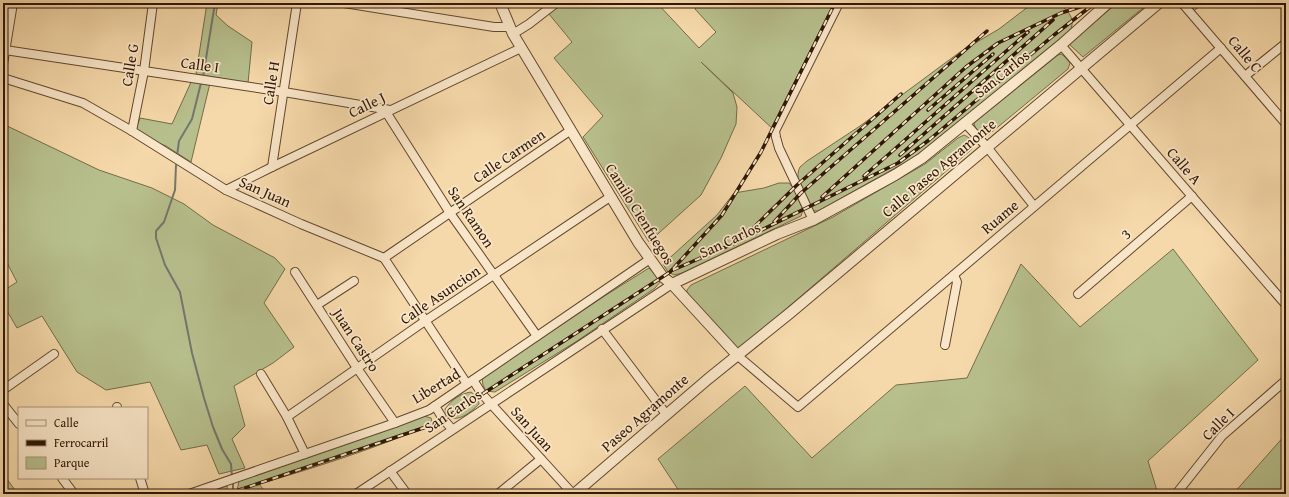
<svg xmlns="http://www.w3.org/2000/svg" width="1289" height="497" viewBox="0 0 1289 497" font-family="'Gentium Book Plus',serif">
	<rect width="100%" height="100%" fill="#f6d9aa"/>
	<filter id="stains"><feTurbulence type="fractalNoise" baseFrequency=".005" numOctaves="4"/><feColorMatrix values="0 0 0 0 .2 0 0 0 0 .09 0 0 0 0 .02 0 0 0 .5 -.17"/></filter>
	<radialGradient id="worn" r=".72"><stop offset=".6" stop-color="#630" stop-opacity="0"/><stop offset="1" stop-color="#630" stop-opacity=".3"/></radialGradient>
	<g fill="#b7c08d" stroke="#746c48">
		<polygon points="207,3 218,3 216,15 228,26 252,42 248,83 196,74"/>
		<polygon points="540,3 594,3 596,6 601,3 657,3 699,48 716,32 695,9 699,3 836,3 775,131 701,62 733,93 737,107 736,124 721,158 701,195 649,242 583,137 603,116 554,58 572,42"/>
		<path d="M1033 3H1052L1059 7H1063C1071 14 1075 21 1070 31L925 149 911 159 818 211H815L812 210C806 198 793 180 800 167 802 165 805 163 807 161L860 126 960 52 999 29Z"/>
		<polygon points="1117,3 1149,3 1083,57 1069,44"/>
		<polygon points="1182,3 1204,3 1191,13"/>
		<polygon points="1061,54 1064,56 1070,63 1068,69 987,136 984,137 976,129 974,124 975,122 1058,55"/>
		<polygon points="192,80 210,83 191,162 166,146 152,140 136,129 140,118 172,124"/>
		<polygon points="3,124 99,170 152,188 184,204 213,225 275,258 285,269 264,303 294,347 273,363 234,386 245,426 232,439 245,468 219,474 207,445 181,450 150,382 106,390 77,372 42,316 17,328 3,304 3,291 17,282 3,255"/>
		<path d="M964 135C969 137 972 140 974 145L972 149 743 346 738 348 735 346 687 293V290L691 285 833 217 925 164 958 138Z"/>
		<polygon points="779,183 789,183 794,189 803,210 801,216 682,273 674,275 668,272 663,264 717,215 734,193 764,188"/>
		<polygon points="1173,249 1258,360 1148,461 1158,494 681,494 658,459 745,386 812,458 896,385 967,378 1021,264 1080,327"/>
		<polygon points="649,268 661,281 655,288 577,341 495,392 486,391 483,385 482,378 606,295"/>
		<path d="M471 392 478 398 479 404C470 413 458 423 446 416L445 409C452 400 459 394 471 392Z"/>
		<path d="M424 416 431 418 432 421 431 425C375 448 318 467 259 484L267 494H231L247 489 237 491 239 481Z"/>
		<polygon points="1286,434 1286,494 1233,494"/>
		<polygon points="3,474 18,494 3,494"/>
		<polygon points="227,486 228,493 226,494 203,494"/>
	</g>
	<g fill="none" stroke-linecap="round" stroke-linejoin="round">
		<g stroke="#74776e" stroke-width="2">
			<polyline points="203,77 215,3"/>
			<polyline points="177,156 179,141 192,119 201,83"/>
			<polyline points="176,165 175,190 164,222 156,231 156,238 165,265 180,292 192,353 204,398 213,427 222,449 231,464 232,477"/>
			<polyline points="233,481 233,494"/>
		</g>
		<defs>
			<g id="minor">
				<polyline points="344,3 494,27 510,27"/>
				<polyline points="1182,3 1286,124"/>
				<polyline points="513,34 529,24 556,3"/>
				<polyline points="1061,45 1286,305"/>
				<polyline points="5,50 284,92 390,110"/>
				<polyline points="3,64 13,3"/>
				<polyline points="1245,76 1286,43"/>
				<polyline points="3,78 83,103 132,131 226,190 301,224 384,258 467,384"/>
				<polyline points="386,112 450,213 537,336"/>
				<polyline points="965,123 987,147 1034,206"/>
				<polyline points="132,131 144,71 153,3"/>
				<polyline points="272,167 297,3"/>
				<polyline points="226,190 272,167 521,48"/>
				<polyline points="813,220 779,148 776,137 775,131 839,3"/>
				<polyline points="384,258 571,130"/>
				<polyline points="295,272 357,368 395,423"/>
				<polyline points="1078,294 1192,196"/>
				<polyline points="317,305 354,281"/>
				<polyline points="602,329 666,414"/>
				<polyline points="945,345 957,282 954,275"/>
				<polyline points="738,356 798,407 1221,48"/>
				<polyline points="261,374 287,417 305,454"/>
				<polyline points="473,380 482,394 573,494"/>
				<polyline points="3,390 54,354"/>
				<polyline points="3,404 19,424"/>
				<polyline points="435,406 443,419 452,429"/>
				<polyline points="117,407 117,408"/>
				<polyline points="287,417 425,321 610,197"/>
				<polyline points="390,471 407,494"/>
				<polyline points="62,478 74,494"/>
				<polyline points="140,478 145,494"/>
				<polyline points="189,494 395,423 429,410 650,259"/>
				<polyline points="356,494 672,284"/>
				<polyline points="498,494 541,459"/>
				<polyline points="1176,494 1222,436 1286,380"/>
			</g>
			<g id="tertiary">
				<polyline points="500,3 513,34 638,242 663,277 672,284 738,356"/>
				<polyline points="672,284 777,234 813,220 895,175 922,158 1061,45 1108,3"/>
				<polyline points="574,494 708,379 790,313 1159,3"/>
			</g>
		</defs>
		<use href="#minor" stroke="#62482e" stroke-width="10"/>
		<use href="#tertiary" stroke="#62482e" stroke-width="12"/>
		<use href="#minor" stroke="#f9e6c8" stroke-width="8"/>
		<use href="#tertiary" stroke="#f9e6c8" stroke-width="10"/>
		<defs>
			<g id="rail">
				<polyline points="928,110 993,54"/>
				<polyline points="900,155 1053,20"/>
				<polyline points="864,176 1028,32"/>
				<polyline points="822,197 966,67 998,43 1061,13 1089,4"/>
				<polyline points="774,222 801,193 987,31"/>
				<polyline points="747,234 797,185 901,94"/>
				<polyline points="673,270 735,243 898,163 929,140 1054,35 1095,3"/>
				<polyline points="227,494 438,423 670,272 722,215 761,152 835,3"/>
			</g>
		</defs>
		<use href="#rail" stroke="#301704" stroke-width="3.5"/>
		<use href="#rail" stroke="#f9e6c8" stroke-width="2" stroke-dasharray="6" stroke-linecap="butt"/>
	</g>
	<g text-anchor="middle" stroke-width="3.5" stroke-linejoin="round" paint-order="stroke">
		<g font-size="15" fill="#301704" stroke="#f9e6c8">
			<text transform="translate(1245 54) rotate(50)" y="5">Calle C</text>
			<text transform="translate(130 65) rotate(-81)" y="5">Calle G</text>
			<text transform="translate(200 65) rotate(8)" y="5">Calle I</text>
			<text transform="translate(1002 74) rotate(-39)" y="5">San Carlos</text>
			<text transform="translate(271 83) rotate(-81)" y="5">Calle H</text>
			<text transform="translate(367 105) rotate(-26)" y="5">Calle J</text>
			<text transform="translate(509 156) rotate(-34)" y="5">Calle Carmen</text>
			<text transform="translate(1184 166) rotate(49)" y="5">Calle A</text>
			<text transform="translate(939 168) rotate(-40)" y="5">Calle Paseo Agramonte</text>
			<text transform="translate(265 192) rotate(24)" y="5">San Juan</text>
			<text transform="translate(640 214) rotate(58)" y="5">Camilo Cienfuegos</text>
			<text transform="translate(471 217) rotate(56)" y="5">San Ramon</text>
			<text transform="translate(1000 217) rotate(-40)" y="5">Ruame</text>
			<text transform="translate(1126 234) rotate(-41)" y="5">3</text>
			<text transform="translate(730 240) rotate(-25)" y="5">San Carlos</text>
			<text transform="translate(440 295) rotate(-34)" y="5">Calle Asuncion</text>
			<text transform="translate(356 340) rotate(57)" y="5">Juan Castro</text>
			<text transform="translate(436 386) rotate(-31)" y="5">Libertad</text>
			<text transform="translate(453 411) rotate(-34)" y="5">San Carlos</text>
			<text transform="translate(645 413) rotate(-41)" y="5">Paseo Agramonte</text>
			<text transform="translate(1218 424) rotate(-45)" y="5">Calle I</text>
			<text transform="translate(532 429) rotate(48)" y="5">San Juan</text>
		</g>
	</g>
	<rect width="1289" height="497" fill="none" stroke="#f6d9aa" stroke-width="16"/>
	<rect x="4" y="4" width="1281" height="489" fill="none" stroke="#301704" stroke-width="2"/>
	<rect x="8" y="8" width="1273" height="481" fill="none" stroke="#301704"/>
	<rect x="18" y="407" width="130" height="72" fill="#f9e6c8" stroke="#a9937a"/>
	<rect x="26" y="420" width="20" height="6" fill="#f9e6c8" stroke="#a9937a"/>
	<text x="54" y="427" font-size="12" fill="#301704">Calle</text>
	<rect x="26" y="440" width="20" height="6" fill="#301704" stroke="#a9937a"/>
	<text x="54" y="447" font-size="12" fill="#301704">Ferrocarril</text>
	<rect x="26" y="457" width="20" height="12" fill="#b7c08d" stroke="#a9937a"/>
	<text x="54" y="467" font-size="12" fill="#301704">Parque</text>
	<rect width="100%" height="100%" filter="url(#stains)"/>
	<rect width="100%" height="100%" fill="url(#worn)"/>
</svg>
